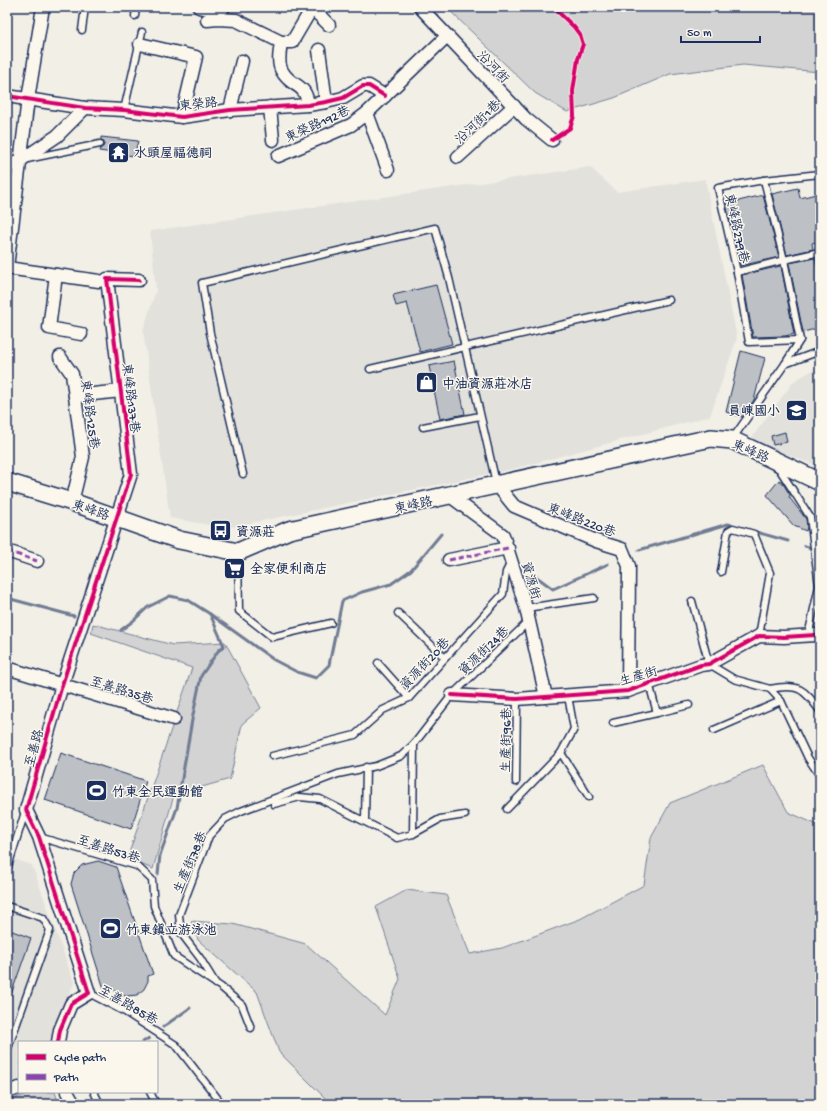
<svg xmlns="http://www.w3.org/2000/svg" width="827" height="1111" viewBox="0 0 827 1111" font-family="'Gochi Hand','LXGW WenKai TC',sans-serif">
	<rect width="100%" height="100%" fill="#f2efe6"/>
	<filter id="ink" filterUnits="userSpaceOnUse"><feTurbulence type="fractalNoise" baseFrequency=".025" numOctaves="2"/><feDisplacementMap in="SourceGraphic" scale="8" xChannelSelector="R" yChannelSelector="G"/><feConvolveMatrix kernelMatrix="1 2 1 2 8 2 1 2 1" color-interpolation-filters="sRGB"/></filter>
	<g filter="url(#ink)">
		<g fill="#e2e1dc">
			<polygon points="590,167 617,192 705,179 737,338 710,416 513,469 227,528 170,518 143,331 156,290 150,231"/>
			<polygon points="820,366 820,467 750,440 794,381"/>
			<polygon points="7,857 32,865 74,982 57,1032 55,1042 19,1042 19,1083 7,1087"/>
		</g>
		<g fill="#d2d3d2" stroke="#768198">
			<polygon points="446,7 820,7 820,72 743,65 670,74 614,98 567,112 535,93"/>
			<polygon points="93,624 173,645 225,642 261,708 242,724 230,779 174,795 153,869 127,859 192,668 91,633"/>
			<polygon points="763,765 788,812 820,826 820,1104 331,1104 279,1052 257,992 198,940 191,921 233,924 306,944 385,1015 400,979 376,907 407,890 446,895 470,954 502,948 580,919 644,885 651,838 670,803"/>
			<polygon points="35,1092 55,1092 59,1104 7,1104 7,1101"/>
		</g>
		<g fill="none" stroke-linecap="round" stroke-linejoin="round">
			<g stroke="#707b93" stroke-width="3">
				<polyline points="805,546 812,548 820,548"/>
				<polyline points="639,550 728,524 788,541"/>
				<polyline points="534,575 553,589 608,564"/>
				<polyline points="7,598 74,616"/>
				<polyline points="121,630 133,621 148,607 170,596 188,600 210,614 274,660 297,672 316,678 329,665 342,601 362,592 391,584 411,570 441,534"/>
				<polyline points="158,874 160,855 177,808 192,720 201,676 218,651 224,646 210,614"/>
				<polyline points="163,1027 190,1008"/>
				<polyline points="143,1042 149,1038"/>
			</g>
		</g>
		<g fill="#bdc0c4" stroke="#1b2f5e">
			<polygon points="101,137 138,141 134,156 99,151 100,149 104,145 104,141 101,140"/>
			<polygon points="798,188 800,198 820,193 820,241 812,243 813,249 787,255 772,194"/>
			<polygon points="763,195 779,257 740,266 726,204"/>
			<polygon points="815,258 817,267 820,266 820,328 803,332 789,263"/>
			<polygon points="781,266 794,334 785,336 753,337 742,275"/>
			<polygon points="436,285 452,344 420,352 407,303 396,306 393,295"/>
			<polygon points="741,351 765,358 754,400 742,417 726,412"/>
			<polygon points="454,361 465,414 440,419 429,366"/>
			<polygon points="785,432 787,442 773,445 771,436"/>
			<polygon points="779,480 782,482 790,495 789,497 806,519 807,527 806,531 794,526 767,495"/>
			<polygon points="61,753 146,781 131,829 45,800"/>
			<polygon points="98,861 116,867 153,974 148,976 148,981 144,989 137,995 127,996 118,995 112,987 104,989 71,884 74,873 82,865"/>
			<polygon points="7,929 31,938 8,1003 7,1003"/>
		</g>
		<g fill="none" stroke-linecap="round" stroke-linejoin="round">
			<defs>
				<g id="service">
					<polyline points="135,16 136,7"/>
					<polyline points="82,30 85,7"/>
					<polyline points="124,110 142,32"/>
					<polyline points="27,159 100,144"/>
					<polyline points="737,272 784,260 820,252"/>
					<polyline points="800,340 749,342 737,272 718,188 764,180 820,174"/>
					<polyline points="785,364 820,351"/>
					<polyline points="370,369 669,300"/>
					<polyline points="423,427 480,416"/>
					<polyline points="733,438 785,364 800,340 784,260 764,180"/>
					<polyline points="778,467 810,517 819,586 808,636"/>
					<polyline points="243,474 210,333 202,283 435,228 449,278 496,483"/>
					<polyline points="238,552 239,611 272,637 331,623"/>
					<polyline points="721,572 728,531 733,528 754,534 770,573 759,636"/>
					<polyline points="692,601 709,664 734,679 770,689 781,701 808,758 820,776"/>
					<polyline points="526,608 594,598"/>
					<polyline points="398,613 445,658"/>
					<polyline points="378,663 409,698"/>
					<polyline points="649,683 657,713 689,705"/>
					<path d="M770 689C799 683 804 689 820 711"/>
					<polyline points="613,723 657,713"/>
					<polyline points="714,730 781,701"/>
					<polyline points="561,753 589,797"/>
					<polyline points="272,756 355,735 383,710 409,698 503,594 506,572 511,562"/>
					<polyline points="516,782 517,699"/>
					<polyline points="274,804 300,797 320,799 397,838 413,834 414,744"/>
					<polyline points="507,809 561,753 574,729 568,696"/>
					<polyline points="365,821 366,767"/>
					<polyline points="413,834 440,819 465,815"/>
					<polyline points="39,837 137,866 152,880 154,906 174,956 221,987 242,1005 251,1028"/>
					<polyline points="7,870 25,812"/>
					<polyline points="7,906 43,918 50,930 7,1051"/>
					<polyline points="216,984 200,958 181,933 179,915 209,836 225,819 241,811 338,774 376,766 401,756 414,744 452,695 529,621"/>
					<polyline points="89,993 125,1012 176,1045 222,1104"/>
					<polyline points="94,1092 100,1104"/>
					<polyline points="150,1092 156,1104"/>
				</g>
				<g id="minor">
					<polyline points="199,7 216,10 223,8 224,7"/>
					<polyline points="311,7 329,25"/>
					<polyline points="420,7 526,119 552,140"/>
					<path d="M207 20 218 19 236 20 281 42C280 51 277 63 282 71 291 88 306 82 308 105"/>
					<polyline points="281,42 292,42 312,8"/>
					<polyline points="140,44 196,57 182,117"/>
					<polyline points="319,50 326,102"/>
					<polyline points="7,96 85,108 124,110 182,117 230,110 308,105 326,102 343,98 363,86 369,86 385,96"/>
					<polyline points="270,107 273,140"/>
					<polyline points="230,110 242,61"/>
					<polyline points="367,113 388,170"/>
					<polyline points="278,156 351,125 367,113 447,36"/>
					<polyline points="458,157 514,106"/>
					<polyline points="7,167 21,160 57,136 85,108"/>
					<polyline points="7,267 28,99 43,7"/>
					<polyline points="7,268 99,281"/>
					<polyline points="56,275 49,328 81,334"/>
					<polyline points="60,357 72,374 83,457 72,502"/>
					<polyline points="75,396 121,391"/>
					<polyline points="497,485 514,506 596,541 622,549 629,566 628,691"/>
					<polyline points="450,496 503,535 526,608 546,697"/>
					<polyline points="7,551 37,561"/>
					<polyline points="449,560 508,548"/>
					<polyline points="7,668 174,719"/>
					<polyline points="452,695 517,699 628,691 701,665 709,664 759,636 784,637 815,635 820,636"/>
					<polyline points="58,1042 60,1030 71,1004 89,993 39,837 26,810 62,685 131,474 107,279 139,280"/>
					<polyline points="7,1092 19,1088"/>
					<polyline points="67,1092 74,1104"/>
				</g>
				<polyline id="secondary" points="7,482 72,502 179,540 238,552 289,530 711,438 732,440 820,482"/>
			</defs>
			<use href="#service" stroke="#1b2f5e" stroke-width="9"/>
			<use href="#minor" stroke="#1b2f5e" stroke-width="15"/>
			<use href="#secondary" stroke="#1b2f5e" stroke-width="20"/>
			<use href="#service" stroke="#fbf7ec" stroke-width="6"/>
			<use href="#minor" stroke="#fbf7ec" stroke-width="12"/>
			<use href="#secondary" stroke="#fbf7ec" stroke-width="17"/>
			<g stroke="#8e44ad" stroke-width="3" stroke-dasharray="6 3" stroke-linecap="butt">
				<polyline points="7,551 37,561"/>
				<polyline points="449,560 508,548"/>
			</g>
			<defs>
				<g id="cycleway">
					<polyline points="7,96 85,108 124,110 182,117 230,110 308,105 326,102 343,98 363,86 369,86 385,96"/>
					<polyline points="552,140 570,128 574,116 573,91 578,59 583,44 580,35 574,27 553,7"/>
					<polyline points="452,695 517,699 628,691 701,665 709,664 759,636 784,637 815,635 820,636"/>
					<polyline points="58,1042 60,1030 71,1004 89,993 39,837 26,810 62,685 131,474 107,279 139,280"/>
				</g>
			</defs>
			<use href="#cycleway" stroke="#fbf7ec" stroke-width="6"/>
			<use href="#cycleway" stroke="#d6006c" stroke-width="4"/>
		</g>
	</g>
	<defs>
		<symbol id="temple-square" viewBox="-11 -11 22 22"><rect x="-9" y="-9" width="18" height="18" rx="4" fill="#1b2f5e" stroke="#fbf7ec"/><path d="M0-6L5-2H3V0L6.5 2.5H4V6H1.5V3h-3V6H-4V2.5H-6.5L-3 0V-2H-5Z" fill="#fff"/></symbol>
		<symbol id="shop-square" viewBox="-11 -11 22 22"><rect x="-9" y="-9" width="18" height="18" rx="4" fill="#1b2f5e" stroke="#fbf7ec"/><path d="M-5-2.5h2.3a2.7 3.5 0 0 1 5.4 0H5L5.5 6h-11ZM-1.5-2.5h3a1.5 2.3 0 0 0-3 0Z" fill="#fff"/></symbol>
		<symbol id="school-square" viewBox="-11 -11 22 22"><rect x="-9" y="-9" width="18" height="18" rx="4" fill="#1b2f5e" stroke="#fbf7ec"/><path d="M0-5L7-2L0 1L-7-2ZM-4 1L0 2.5L4 1V4Q0 6-4 4Z" fill="#fff"/></symbol>
		<symbol id="bus-square" viewBox="-11 -11 22 22"><rect x="-9" y="-9" width="18" height="18" rx="4" fill="#1b2f5e" stroke="#fbf7ec"/><path d="M-5-6H5V4H4V6H2V4H-2V6H-4V4H-5ZM-3.5-4V0h7V-4ZM-3.5 1.2v1.5H-2V1.2ZM2 1.2v1.5H3.5V1.2Z" fill="#fff"/></symbol>
		<symbol id="supermarket-square" viewBox="-11 -11 22 22"><rect x="-9" y="-9" width="18" height="18" rx="4" fill="#1b2f5e" stroke="#fbf7ec"/><path d="M-6-5.5h2.5l.6 2H6L4.5 2H-2.5L-4.4-4H-6ZM-1.5 3.2a1.3 1.3 0 1 0 .1 0ZM3 3.2a1.3 1.3 0 1 0 .1 0Z" fill="#fff"/></symbol>
		<symbol id="stadium-square" viewBox="-11 -11 22 22"><rect x="-9" y="-9" width="18" height="18" rx="4" fill="#1b2f5e" stroke="#fbf7ec"/><path d="M0-5a6.5 5 0 1 0 0 10a6.5 5 0 1 0 0-10ZM-3.5-1.8h7v3.6h-7Z" fill="#fff"/></symbol>
	</defs>
	<g fill-rule="evenodd">
		<use href="#temple-square" x="106" y="140" width="25" height="25"/>
		<use href="#shop-square" x="414" y="370" width="25" height="25"/>
		<use href="#school-square" x="784" y="398" width="25" height="25"/>
		<use href="#bus-square" x="208" y="518" width="25" height="25"/>
		<use href="#supermarket-square" x="222" y="556" width="25" height="25"/>
		<use href="#stadium-square" x="84" y="778" width="25" height="25"/>
		<use href="#stadium-square" x="98" y="916" width="25" height="25"/>
	</g>
	<g text-anchor="middle" stroke-width="3" stroke-linejoin="round" paint-order="stroke">
		<g font-size="13" fill="#1b2f5e" stroke="#fbf7ec">
			<text transform="translate(494 66) rotate(46)" y="5">沿河街</text>
			<text transform="translate(198 103) rotate(-6)" y="5">東榮路</text>
			<text transform="translate(477 121) rotate(-43)" y="5">沿河街1巷</text>
			<text transform="translate(317 123) rotate(-25)" y="5">東榮路192巷</text>
			<text transform="translate(738 228) rotate(77)" y="5">東峰路279巷</text>
			<text transform="translate(132 398) rotate(83)" y="5">東峰路137巷</text>
			<text transform="translate(91 414) rotate(82)" y="5">東峰路125巷</text>
			<text transform="translate(751 450) rotate(23)" y="5">東峰路</text>
			<text transform="translate(413 504) rotate(-12)" y="5">東峰路</text>
			<text transform="translate(91 509) rotate(19)" y="5">東峰路</text>
			<text transform="translate(582 519) rotate(21)" y="5">東峰路220巷</text>
			<text transform="translate(532 580) rotate(74)" y="5">資源街</text>
			<text transform="translate(483 650) rotate(-44)" y="5">資源街24巷</text>
			<text transform="translate(424 663) rotate(-47)" y="5">資源街20巷</text>
			<text transform="translate(638 675) rotate(-16)" y="5">生產街</text>
			<text transform="translate(122 689) rotate(17)" y="5">至善路35巷</text>
			<text transform="translate(505 740) rotate(-89)" y="5">生產街96巷</text>
			<text transform="translate(33 748) rotate(-74)" y="5">至善路</text>
			<text transform="translate(109 848) rotate(18)" y="5">至善路53巷</text>
			<text transform="translate(189 862) rotate(-67)" y="5">生產街78巷</text>
			<text transform="translate(129 1004) rotate(30)" y="5">至善路85巷</text>
		</g>
		<g font-size="13" font-weight="bold" fill="#1b2f5e" stroke="#fbf7ec" text-anchor="start">
			<text x="134" y="157">水頭屋福德祠</text>
			<text x="442" y="388">中油資源莊冰店</text>
			<text x="780" y="415" text-anchor="end">員崠國小</text>
			<text x="236" y="536">資源莊</text>
			<text x="250" y="573">全家便利商店</text>
			<text x="112" y="796">竹東全民運動館</text>
			<text x="126" y="934">竹東鎮立游泳池</text>
		</g>
	</g>
	<rect width="827" height="1111" fill="none" stroke="#fbf7ec" stroke-width="24"/>
	<rect x="12" y="12" width="803" height="1087" fill="none" stroke="#1b2f5e" stroke-width="1.5" filter="url(#ink)"/>
	<rect x="18" y="1041" width="140" height="52" fill="#fbf7ec" stroke="#a1a7b3"/>
	<rect x="26" y="1054" width="20" height="6" fill="#d6006c" stroke="#a1a7b3"/>
	<text x="54" y="1061" font-size="12" fill="#1b2f5e">Cycle path</text>
	<rect x="26" y="1074" width="20" height="6" fill="#8e44ad" stroke="#a1a7b3"/>
	<text x="54" y="1081" font-size="12" fill="#1b2f5e">Path</text>
	<path d="M681 36v6h79v-6" fill="none" stroke="#1b2f5e" stroke-width="2"/>
	<text x="687" y="36" font-size="12" fill="#1b2f5e" stroke="#fbf7ec" stroke-width="3" paint-order="stroke">50 m</text>
</svg>
